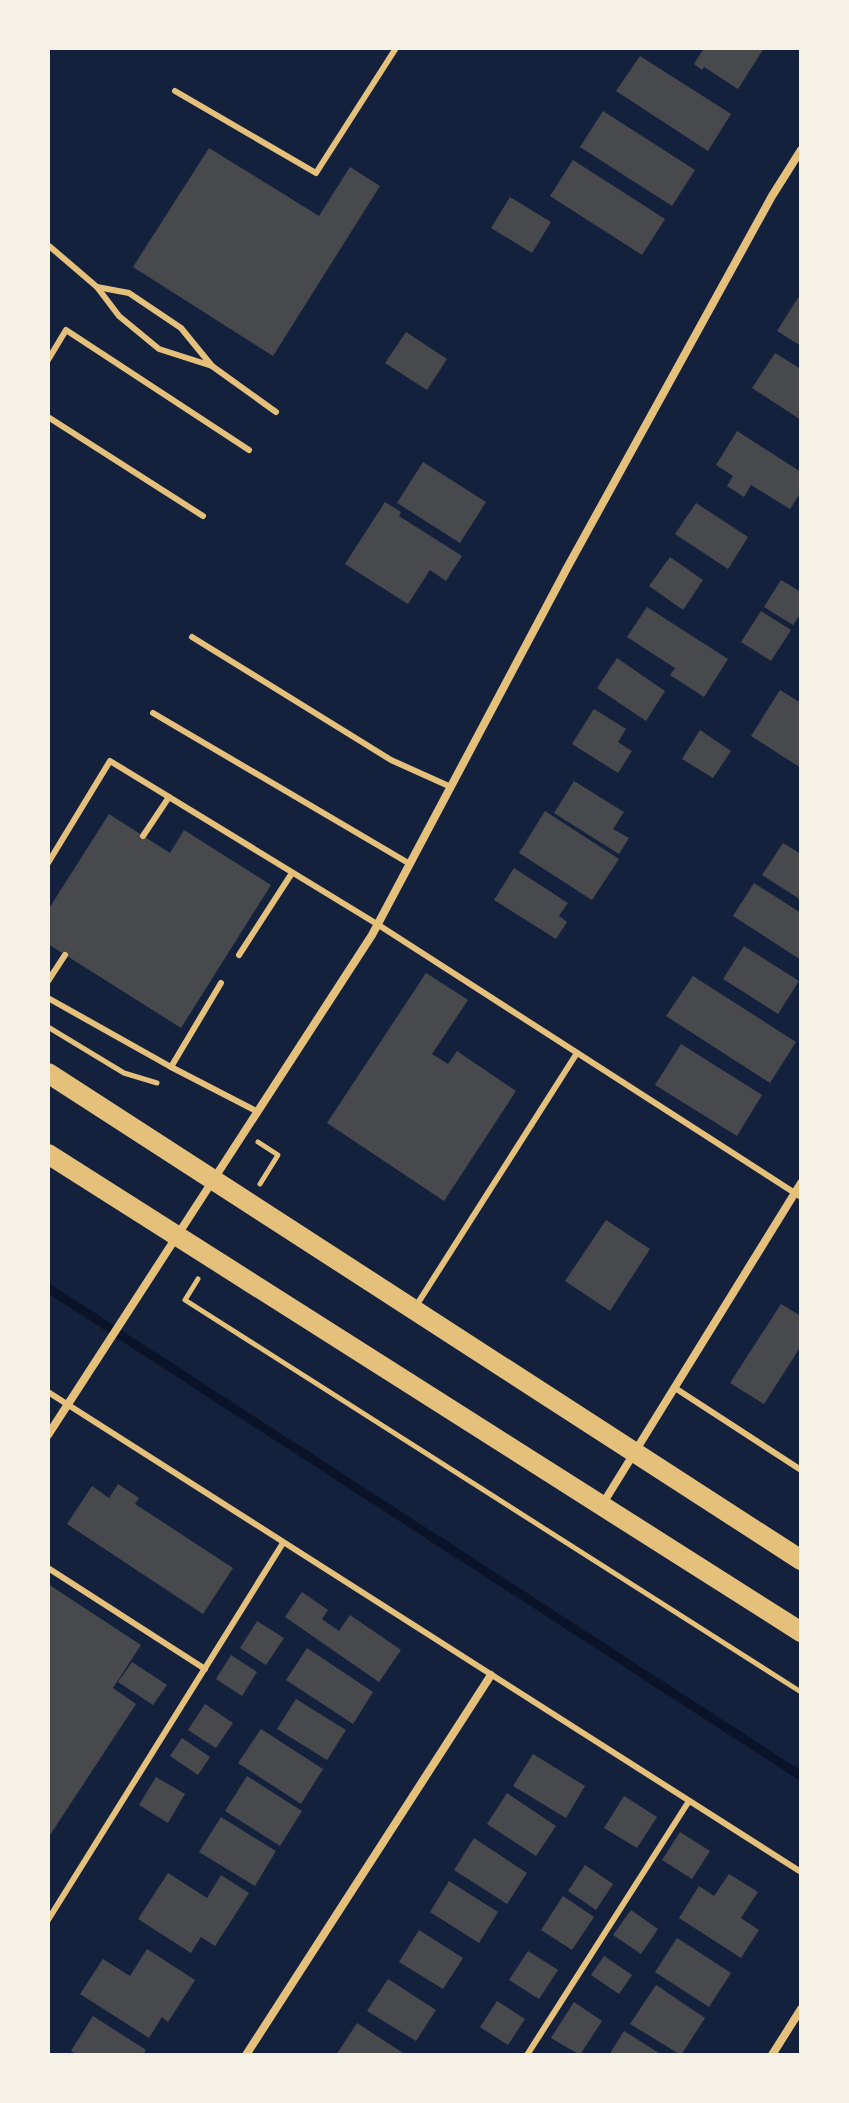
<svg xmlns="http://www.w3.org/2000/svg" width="849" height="2103" viewBox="0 0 849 2103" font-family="'Space Grotesk',sans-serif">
	<rect width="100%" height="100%" fill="#14213d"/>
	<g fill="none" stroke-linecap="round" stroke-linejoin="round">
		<polyline stroke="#0b132b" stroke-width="9" points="48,1288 801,1776"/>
	</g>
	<g fill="#48494c">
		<polygon points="704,48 764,48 738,89 704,67 702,70 694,64"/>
		<polygon points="640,56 731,114 708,151 616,91"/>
		<polygon points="603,111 695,170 672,206 580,147"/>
		<polygon points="209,148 319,216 350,167 380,186 273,356 133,267"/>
		<polygon points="573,160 665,219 642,255 550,196"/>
		<polygon points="510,197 551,222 532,253 491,228"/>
		<polygon points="801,293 801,346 777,331"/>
		<polygon points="406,332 447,359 427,390 385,363"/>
		<polygon points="775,353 801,369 801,420 752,388"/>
		<polygon points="737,431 801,472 801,492 790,509 751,485 744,497 727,486 733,476 716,465"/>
		<polygon points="423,462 486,502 460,543 397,503"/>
		<polygon points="385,502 401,512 399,516 462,556 446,581 430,570 408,604 345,564"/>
		<polygon points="696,503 748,537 728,569 675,534"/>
		<polygon points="670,557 703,580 683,610 649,586"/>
		<polygon points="781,580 801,592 801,613 793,625 764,607"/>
		<polygon points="647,607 728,659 704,697 670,675 675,668 627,637"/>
		<polygon points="761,611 791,630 771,661 741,642"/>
		<polygon points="617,658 665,691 646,721 597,688"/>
		<polygon points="780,690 801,703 801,768 751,736"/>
		<polygon points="594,709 626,729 618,742 632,751 618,773 572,744"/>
		<polygon points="700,730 731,751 713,778 682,759"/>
		<polygon points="574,781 624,812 613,829 629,838 619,854 554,813"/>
		<polygon points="545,811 619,859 592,900 519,853"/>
		<polygon points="109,814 170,853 184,830 271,885 181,1028 48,944 48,910"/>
		<polygon points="783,843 801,854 801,900 762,875"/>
		<polygon points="514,868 568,903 559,916 567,922 556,939 494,900"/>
		<polygon points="754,883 801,913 801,960 733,916"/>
		<polygon points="744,946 799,981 778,1014 723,979"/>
		<polygon points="426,973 468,1000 432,1054 448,1064 457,1051 516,1091 444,1201 327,1123"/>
		<polygon points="693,976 796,1042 770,1083 666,1016"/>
		<polygon points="681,1044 762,1095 737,1136 655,1085"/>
		<polygon points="606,1220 650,1249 610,1311 565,1281"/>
		<polygon points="781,1304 801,1316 801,1346 764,1404 730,1383"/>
		<polygon points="118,1484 139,1498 135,1504 233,1568 203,1614 67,1524 92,1486 109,1498"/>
		<polygon points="48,1584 141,1645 113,1688 136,1704 48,1838 50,1721"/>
		<polygon points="302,1592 328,1610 322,1619 339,1631 350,1615 401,1650 379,1682 285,1617"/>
		<polygon points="257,1621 284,1638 266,1665 240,1648"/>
		<polygon points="307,1648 373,1692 353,1724 286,1680"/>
		<polygon points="231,1655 257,1672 242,1696 216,1679"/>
		<polygon points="132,1662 167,1685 153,1705 118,1682"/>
		<polygon points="296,1699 346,1730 327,1760 277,1729"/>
		<polygon points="205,1704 233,1723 216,1748 188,1730"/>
		<polygon points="261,1729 323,1769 301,1804 238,1763"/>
		<polygon points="182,1738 210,1757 198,1775 170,1756"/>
		<polygon points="533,1754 585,1786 566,1818 513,1786"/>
		<polygon points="247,1776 302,1811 280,1846 225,1811"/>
		<polygon points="156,1777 185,1794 168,1823 139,1805"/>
		<polygon points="507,1793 556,1826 536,1856 487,1824"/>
		<polygon points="624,1796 657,1817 637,1848 604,1828"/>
		<polygon points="221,1817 276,1851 255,1886 199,1852"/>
		<polygon points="680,1832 710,1851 692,1879 662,1860"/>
		<polygon points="474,1838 527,1873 507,1904 454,1870"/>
		<polygon points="585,1865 613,1884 596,1910 568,1891"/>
		<polygon points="168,1873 207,1898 221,1875 249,1893 215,1946 201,1937 191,1953 138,1919"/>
		<polygon points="729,1874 758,1892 741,1918 759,1930 741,1958 679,1918 699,1886 714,1896"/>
		<polygon points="449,1881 498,1912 479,1943 430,1912"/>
		<polygon points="563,1896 594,1917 572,1950 541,1930"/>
		<polygon points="631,1910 658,1929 641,1954 613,1935"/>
		<polygon points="419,1930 463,1958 443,1989 399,1962"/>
		<polygon points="677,1938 731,1973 709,2007 655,1972"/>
		<polygon points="147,1949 195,1980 168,2022 162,2017 149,2038 80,1994 103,1959 130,1976"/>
		<polygon points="528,1951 558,1970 539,1999 509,1980"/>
		<polygon points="604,1956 632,1975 619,1994 591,1975"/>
		<polygon points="388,1979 436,2010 416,2041 367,2011"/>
		<polygon points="656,1985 705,2018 681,2055 630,2024"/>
		<polygon points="497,2001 525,2019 508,2045 480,2027"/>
		<polygon points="574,2002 602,2021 580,2055 551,2038"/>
		<polygon points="93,2016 146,2050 143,2055 77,2055 71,2051"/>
		<polygon points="357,2023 406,2055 336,2055"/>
		<polygon points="624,2031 662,2055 609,2055"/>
	</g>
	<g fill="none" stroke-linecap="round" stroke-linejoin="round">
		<g stroke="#e5c07b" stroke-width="5">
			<polyline points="48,1027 124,1073 157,1083"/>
			<polyline points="258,1142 278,1155 260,1184"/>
			<polyline points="198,1279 185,1300 801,1692"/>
		</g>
		<g stroke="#e5c07b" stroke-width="6">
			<polyline points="175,91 316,173 396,48"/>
			<polyline points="48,245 97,287 119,316 159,349 212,366"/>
			<polyline points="97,287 129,293 181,328 212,366 276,412"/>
			<polyline points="48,360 66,330 249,450"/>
			<polyline points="48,417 203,516"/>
			<polyline points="192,637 391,760 451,787"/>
			<polyline points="153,713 410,864"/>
			<polyline points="143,836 169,797"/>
			<polyline points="48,863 110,761 377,924 801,1197"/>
			<polyline points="239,955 292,873"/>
			<polyline points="48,981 65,955"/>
			<polyline points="48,998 171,1067 221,983"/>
			<polyline points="171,1067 258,1112"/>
			<polyline points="416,1306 577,1053"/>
			<polyline points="675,1388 801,1470"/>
			<polyline points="48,1392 801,1872"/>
			<polyline points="48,1568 205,1669"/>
			<polyline points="48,1920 283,1543"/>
			<polyline points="527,2055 689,1801"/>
		</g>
		<g stroke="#e5c07b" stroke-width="8">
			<polyline points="48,1435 372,935 567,568 772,196 801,150"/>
			<polyline points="602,1505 801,1183"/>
			<polyline points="246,2055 491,1675"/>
			<polyline points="772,2055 801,2009"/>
		</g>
		<g stroke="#e5c07b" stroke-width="20">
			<polyline points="48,1073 801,1560"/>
			<polyline points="48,1154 801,1632"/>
		</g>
	</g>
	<rect width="849" height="2103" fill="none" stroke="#f6f1e7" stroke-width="100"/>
</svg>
